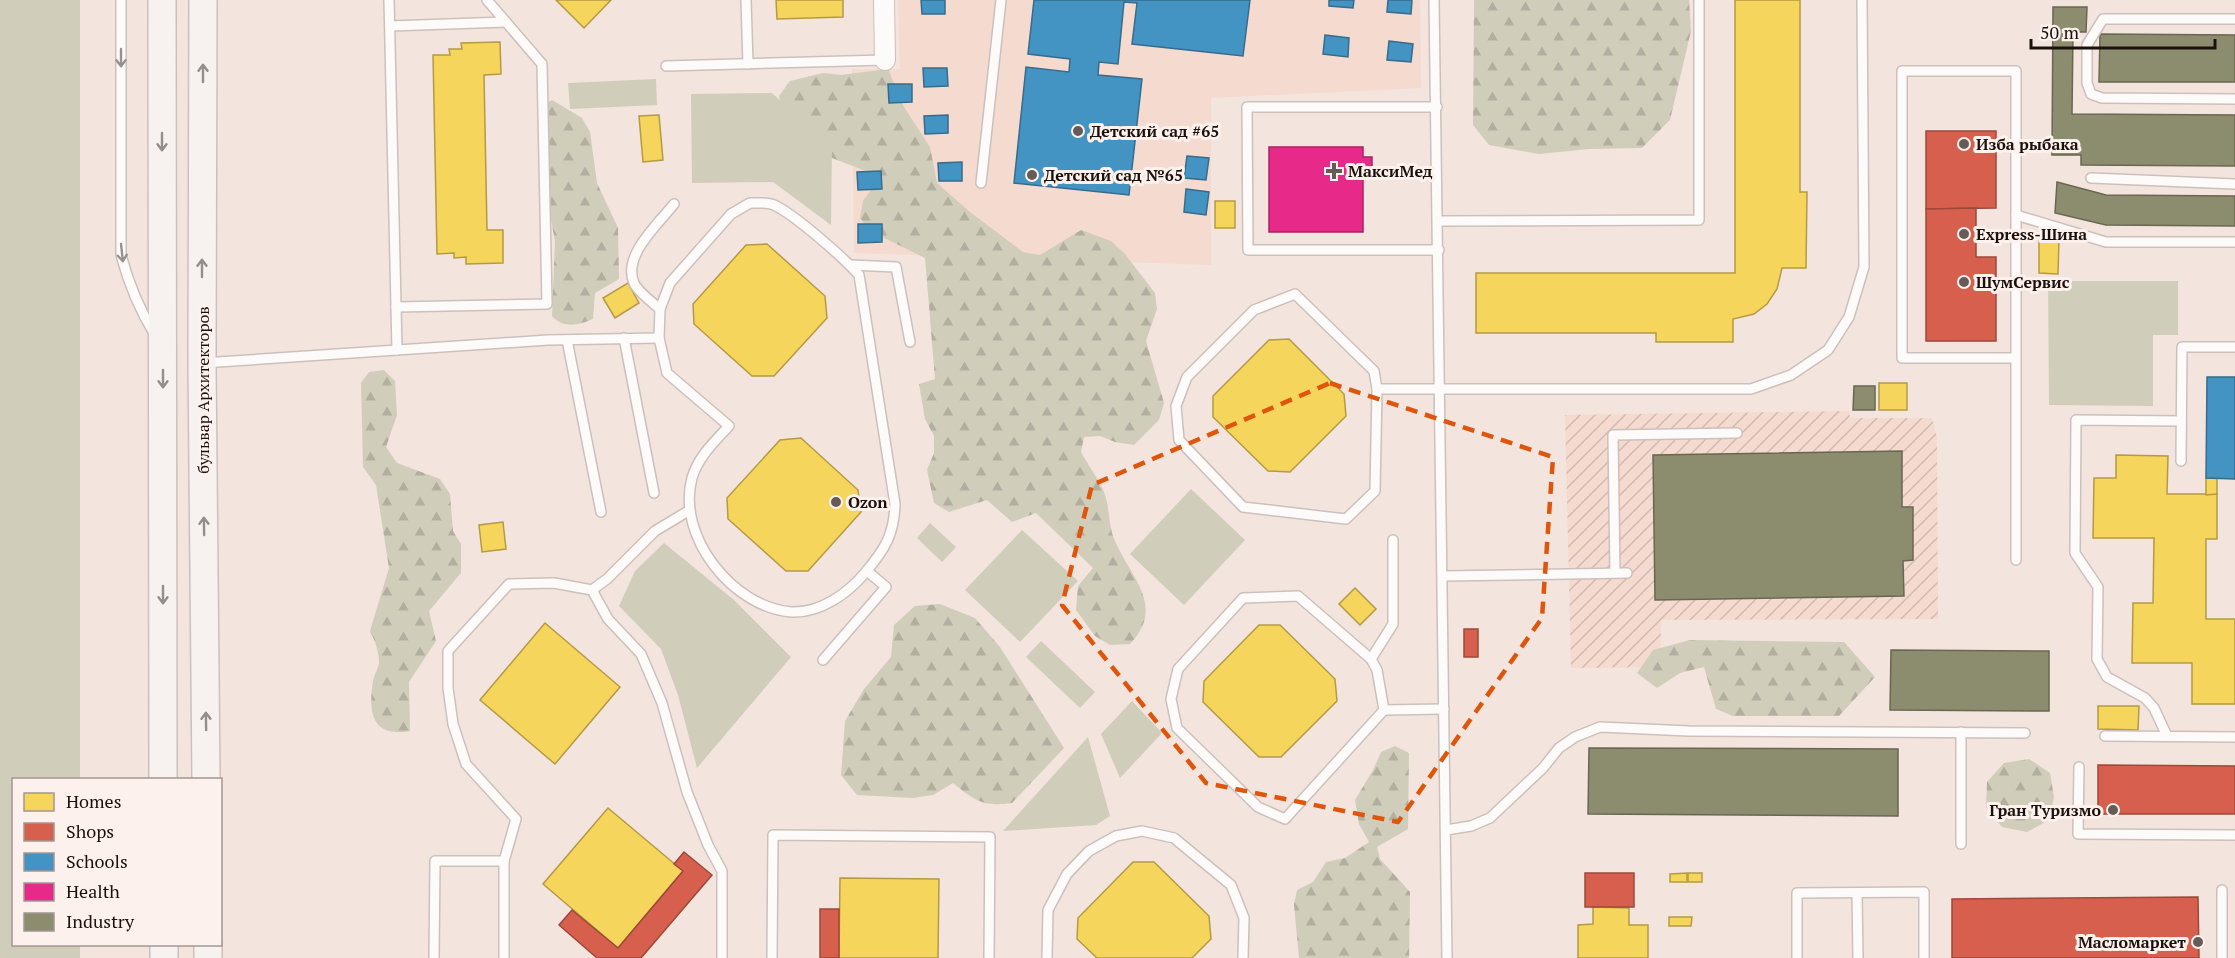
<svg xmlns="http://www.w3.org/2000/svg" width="2235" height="958" viewBox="0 0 2235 958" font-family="'PT Serif',serif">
	<defs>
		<pattern id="industrial-furrows" width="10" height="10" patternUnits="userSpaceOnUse" patternTransform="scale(1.5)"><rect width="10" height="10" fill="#f5dad0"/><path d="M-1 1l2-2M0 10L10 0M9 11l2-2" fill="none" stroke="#d1bab1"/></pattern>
		<pattern id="forest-firs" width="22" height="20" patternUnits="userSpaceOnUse" patternTransform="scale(1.5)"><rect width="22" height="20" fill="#d1cdbb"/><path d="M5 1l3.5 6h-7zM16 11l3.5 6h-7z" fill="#b3afa0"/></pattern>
	</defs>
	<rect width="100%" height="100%" fill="#f3e4de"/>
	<polygon fill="#f5dad0" points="898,0 1420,0 1421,88 1211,98 1211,265 854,253 852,69 900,69"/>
	<polygon fill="url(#industrial-furrows)" points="1849,411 1850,418 1932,418 1937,437 1938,619 1661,620 1660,667 1571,668 1565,415"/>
	<g fill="url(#forest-firs)">
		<polygon points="1474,0 1689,0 1691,31 1670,120 1642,148 1589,149 1539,154 1489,145 1473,125"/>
		<path d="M888 69 904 107 930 147 937 183 970 212 1023 252 1040 255 1081 230 1111 241 1125 254 1155 293 1157 309 1146 341 1164 403 1159 420 1134 445 1115 442 1100 436 1084 437 1081 452C1088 465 1098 478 1104 492 1110 507 1108 526 1115 541 1131 578 1166 606 1130 644L1110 645 1095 636 1076 610 1078 586 1093 568 1036 513 1012 522 987 500 949 512 934 503 927 470 934 453V436L925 419 919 384 935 379 925 258 870 231 860 218 863 201 873 187 866 171 816 152 782 113 779 96 790 81 823 73 841 75Z"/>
		<path d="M552 100 582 118 590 132 597 183 618 228 619 279 595 293 593 319C579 325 563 329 552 316L555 241 549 209 545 104Z"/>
		<path d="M384 370 395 381 397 415 386 447 397 463 440 479 450 494 453 531 461 544V573L429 611 436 641 409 682 410 731C372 738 368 713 373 681 374 675 378 669 379 663 379 651 375 641 370 631L389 568 376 485 363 467 361 383 369 372Z"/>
		<path d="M940 604 975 618 1000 647 1064 748 1012 803C983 807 975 801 953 783L933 795 912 798 857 795 841 775 845 721 864 689 891 657 894 625 915 606Z"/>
		<polygon points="1690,640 1844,642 1875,677 1839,716 1733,716 1716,709 1704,667 1680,673 1657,688 1637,673 1653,650"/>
		<polygon points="1395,746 1409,753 1408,829 1377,847 1380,859 1410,892 1409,958 1299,958 1294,905 1297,890 1313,882 1326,862 1345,858 1369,842 1359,824 1355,800 1373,770 1381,752"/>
		<polygon points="2029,759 2050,773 2054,797 2049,820 2027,832 2002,827 1986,807 1987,782 2004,763"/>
	</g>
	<g fill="#d1cdbb">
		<polygon points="0,0 80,0 80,779 14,780 14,944 80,945 80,958 0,958"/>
		<polygon points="656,79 657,105 570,109 568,83"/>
		<polygon points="772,93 832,149 831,225 773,182 692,183 691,94"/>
		<polygon points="2048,281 2178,281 2178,335 2153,335 2153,406 2049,405"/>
		<polygon points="1191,489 1245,540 1184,605 1130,554"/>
		<polygon points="930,523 956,547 942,562 917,538"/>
		<polygon points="1022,530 1078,581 1020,642 965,590"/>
		<polygon points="664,543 734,600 791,657 697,768 678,695 661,649 619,606 635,571"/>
		<polygon points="1041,641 1095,692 1080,708 1026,657"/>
		<polygon points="1132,701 1162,733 1120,778 1101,734"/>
		<polygon points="1088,737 1110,816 1096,825 1003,831"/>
	</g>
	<g fill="#f6d55c" stroke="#b49a44" stroke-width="1.5">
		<polygon points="556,0 611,0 584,28"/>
		<polygon points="776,0 843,0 843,17 777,19"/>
		<polygon points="1735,0 1800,0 1800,192 1807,192 1806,268 1782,268 1777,289 1767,304 1754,314 1733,319 1733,342 1656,342 1656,333 1476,333 1476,273 1735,273"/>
		<polygon points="500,42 501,74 484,75 487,230 503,230 503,263 466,264 466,257 454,258 454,253 437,254 433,55 450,55 449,49 462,49 461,43"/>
		<polygon points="659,115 663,160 643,162 639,116"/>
		<rect x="1215" y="201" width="20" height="27"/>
		<polygon points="2039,239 2059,239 2058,274 2039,273"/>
		<polygon points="767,244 825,296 827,318 774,376 752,376 694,324 693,304 746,245"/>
		<polygon points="628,283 639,303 615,318 603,298"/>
		<polygon points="1289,339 1344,394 1346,416 1290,472 1268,471 1213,417 1213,396 1269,340"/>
		<rect x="1879" y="383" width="28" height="27"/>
		<polygon points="801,438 858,490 861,512 808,571 786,571 728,519 727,498 780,440"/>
		<polygon points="2116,455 2168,456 2167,494 2217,494 2217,539 2206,539 2206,619 2235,619 2235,704 2192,704 2192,663 2132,663 2133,603 2153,603 2154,538 2093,538 2094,478 2116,478"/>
		<polygon points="2206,478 2217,478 2217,494 2206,495"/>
		<polygon points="503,522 506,549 482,552 479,525"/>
		<polygon points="1355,588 1376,609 1360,625 1339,604"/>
		<polygon points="545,623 620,687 555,764 480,700"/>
		<polygon points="1259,625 1280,625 1335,679 1337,701 1281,757 1259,757 1203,702 1204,681"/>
		<polygon points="2098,706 2139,706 2138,730 2098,729"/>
		<polygon points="608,808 683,871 618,948 543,884"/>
		<polygon points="1133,862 1154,862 1209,916 1211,939 1192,958 1097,958 1077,939 1078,918"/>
		<polygon points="1687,873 1687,882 1670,882 1670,874"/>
		<rect x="1688" y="873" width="14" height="9"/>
		<polygon points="840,878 939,879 938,958 839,958"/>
		<polygon points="1593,907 1629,908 1629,925 1648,925 1648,958 1578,958 1578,925 1593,924"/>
		<polygon points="1669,917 1692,917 1691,926 1669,926"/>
	</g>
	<g fill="#d6604d" stroke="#9e483a" stroke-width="1.5">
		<polygon points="1926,131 1996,131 1996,208 1926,209"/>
		<polygon points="1976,208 1976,257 1996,257 1996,341 1926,341 1926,209"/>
		<rect x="1464" y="629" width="14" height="28"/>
		<polygon points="2098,765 2235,766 2235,814 2098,814"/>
		<polygon points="684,852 712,875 641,958 597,958 559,925 572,910 618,948 683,871 674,864"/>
		<rect x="1585" y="873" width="49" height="34"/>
		<polygon points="2198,897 2199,958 1952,958 1952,899"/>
		<rect x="820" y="909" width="19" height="49"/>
	</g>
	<g fill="#4393c3" stroke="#376c8c" stroke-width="1.5">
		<polygon points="921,0 945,0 945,14 922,14"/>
		<polygon points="1034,0 1250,0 1243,56 1132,44 1137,3 1124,2 1118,64 1099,62 1098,75 1142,79 1129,195 1014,183 1026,67 1069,72 1070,59 1028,54"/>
		<polygon points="1329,0 1354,0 1353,8 1329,6"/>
		<polygon points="1388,0 1412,0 1411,14 1387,12"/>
		<polygon points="1325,35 1349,38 1348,57 1323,54"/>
		<polygon points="1389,41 1413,44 1411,62 1387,60"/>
		<polygon points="923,68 947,68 948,86 924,87"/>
		<polygon points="888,84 912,84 912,102 889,103"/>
		<polygon points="948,115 948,133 925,134 924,116"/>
		<polygon points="1187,156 1209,158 1206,180 1184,178"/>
		<polygon points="962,162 962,181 939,181 938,163"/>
		<polygon points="881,171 882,189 858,190 857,172"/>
		<polygon points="1186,189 1209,192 1206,215 1184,212"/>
		<polygon points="858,224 882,224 882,242 858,243"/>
		<polygon points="2207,377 2235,377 2235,479 2206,478"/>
	</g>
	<polygon fill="#e7298a" stroke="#aa2264" stroke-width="1.5" points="1269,147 1363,147 1363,157 1372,157 1372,179 1363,179 1363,232 1269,232"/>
	<g fill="#8c8c6e" stroke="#6a6751" stroke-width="1.5">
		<polygon points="2053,7 2087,7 2086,32 2073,32 2072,114 2235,115 2235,166 2081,165 2081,155 2052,155"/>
		<polygon points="2100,34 2235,35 2235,82 2099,82"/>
		<polygon points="2057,182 2106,195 2235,196 2235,226 2106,225 2055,213"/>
		<polygon points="1854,386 1875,386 1875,410 1853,410"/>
		<polygon points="1902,451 1902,507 1913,507 1913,560 1903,561 1904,596 1655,600 1653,455"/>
		<polygon points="1891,650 2049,651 2049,711 1890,710"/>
		<polygon points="1589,748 1898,749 1898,816 1588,814"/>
	</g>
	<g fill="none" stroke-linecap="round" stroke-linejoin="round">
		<defs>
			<g id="service">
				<path d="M121 0V255C129 285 139 309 155 335"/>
				<polyline points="389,0 397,350"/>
				<polyline points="746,0 748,64"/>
				<polyline points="1434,0 1447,958"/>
				<polyline points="2235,19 2103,19 2087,45 2087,83 2091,94 2102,98 2235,99"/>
				<polyline points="390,26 506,22"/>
				<polyline points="666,66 885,60"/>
				<polyline points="1437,107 1247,107 1248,250 1439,250"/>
				<polyline points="2091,178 2235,184"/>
				<polyline points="981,183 1001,0"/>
				<path d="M750 203C757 203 767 202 774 205 794 214 844 258 859 275L895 504C894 535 885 549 865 573 848 593 821 613 792 612 733 608 676 536 692 478 698 457 715 441 729 426L667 373 659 338 660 309 670 283 731 214Z"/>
				<polyline points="2016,215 2106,242 2235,242"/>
				<polyline points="1438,221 1699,220 1699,0"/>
				<polyline points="850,265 896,267 910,342"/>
				<polygon points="1295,294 1374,371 1377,389 1375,491 1346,519 1243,507 1179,440 1176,406 1187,377 1254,310"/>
				<polyline points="396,307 547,304 542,64 487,0"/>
				<path d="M660 309C652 302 638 292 634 283 622 256 658 224 674 204"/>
				<polyline points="624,338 654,493"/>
				<polyline points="567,340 601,512"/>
				<polyline points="2016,358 1902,358 1902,71 2016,71 2016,560"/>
				<polyline points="203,363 548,340 659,338"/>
				<polyline points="1377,389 1751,389 1791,375 1828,350 1849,317 1864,267 1862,0"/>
				<polyline points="2181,461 2182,347 2235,347"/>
				<polyline points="1615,573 1613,435 1737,433"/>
				<polyline points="1443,576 1627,573"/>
				<polyline points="592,590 608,619 641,654 662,703 687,792 708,845 722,871 722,958"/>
				<polygon points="1298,596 1371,659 1377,670 1384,710 1285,819 1258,807 1177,728 1171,699 1178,669 1243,598"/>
				<polyline points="1371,659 1393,624 1393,540"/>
				<polyline points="823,660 886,587 867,571"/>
				<polyline points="1384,710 1444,709"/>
				<polyline points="2105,736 2235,737"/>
				<polyline points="2167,736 2154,708 2145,698 2107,677 2097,659 2098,587 2075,553 2076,420 2181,421"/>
				<polyline points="2079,767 2078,834 2235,835"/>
				<polyline points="1446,830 1471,826 1490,818 1543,768 1559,748 1575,737 1600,727 1689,731 2025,733"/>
				<polyline points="1961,844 1961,732"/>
				<polyline points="2222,890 2222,958"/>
				<polyline points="1857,893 1858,958"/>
				<polyline points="434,958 435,861 504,861"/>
				<polyline points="504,958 504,861 516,819 466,764 453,724 448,688 448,651 509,584 554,583 592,590 607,579 655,531 690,510"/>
				<polyline points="772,958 773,835 990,837 989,958"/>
				<polyline points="1047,958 1048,910 1067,874 1089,851 1116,836 1142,831 1174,838 1231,885 1244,918 1243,958"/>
				<polyline points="1797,958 1797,893 1924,892 1924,958"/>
			</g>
			<polyline id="minor" points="884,0 885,60"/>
			<g id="secondary">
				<polyline points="162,0 163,780"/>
				<polyline points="203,0 202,363 206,780"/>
				<polyline points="164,944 164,958"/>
				<polyline points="208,944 208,958"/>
			</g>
		</defs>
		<use href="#service" stroke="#ccc0bc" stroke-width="12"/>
		<use href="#minor" stroke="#ccc0bc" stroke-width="22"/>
		<use href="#secondary" stroke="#ccc0bc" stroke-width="30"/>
		<use href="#service" stroke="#fdfbfa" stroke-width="9"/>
		<use href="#minor" stroke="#fdfbfa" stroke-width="20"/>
		<use href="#secondary" stroke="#f7f2ef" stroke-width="27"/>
	</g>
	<defs><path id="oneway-shaft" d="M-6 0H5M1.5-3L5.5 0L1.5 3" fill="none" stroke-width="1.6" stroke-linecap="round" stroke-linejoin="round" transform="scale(1.5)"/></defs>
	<g stroke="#97928f">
		<use href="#oneway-shaft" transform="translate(121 58) rotate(90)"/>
		<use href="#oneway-shaft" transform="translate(122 253) rotate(84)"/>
	</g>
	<g stroke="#948d89">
		<use href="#oneway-shaft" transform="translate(203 73) rotate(-90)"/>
		<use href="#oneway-shaft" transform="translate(162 142) rotate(90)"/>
		<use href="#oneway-shaft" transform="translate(202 268) rotate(-90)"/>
		<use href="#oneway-shaft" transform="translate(163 379) rotate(90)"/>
		<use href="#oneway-shaft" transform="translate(204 526) rotate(-91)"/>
		<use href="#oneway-shaft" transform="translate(163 595) rotate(90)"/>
		<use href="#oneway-shaft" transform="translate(206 721) rotate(-91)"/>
	</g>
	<path fill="none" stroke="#de550c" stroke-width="4.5" stroke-dasharray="12 8" stroke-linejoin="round" d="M1330 383 1553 457 1542 618 1398 822 1206 783 1062 605 1092 485Z"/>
	<g fill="#665b56" stroke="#fcf1ed" stroke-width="2">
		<circle cx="1078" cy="131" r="6"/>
		<circle cx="1964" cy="144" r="6"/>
		<path d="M1331 162h6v6h6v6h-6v6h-6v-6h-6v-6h6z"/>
		<circle cx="1032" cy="175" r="6"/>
		<circle cx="1964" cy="234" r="6"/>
		<circle cx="1964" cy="282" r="6"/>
		<circle cx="836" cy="502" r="6"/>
		<circle cx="2113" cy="810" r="6"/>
		<circle cx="2198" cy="942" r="6"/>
	</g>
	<g text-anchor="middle" stroke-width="6" stroke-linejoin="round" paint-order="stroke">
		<g font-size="16" font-weight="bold" fill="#1a110d" stroke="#fcf1ed" text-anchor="start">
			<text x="1090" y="137">Детский сад #65</text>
			<text x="1976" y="150">Изба рыбака</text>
			<text x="1348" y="177">МаксиМед</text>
			<text x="1044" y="181">Детский сад №65</text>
			<text x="1976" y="240">Express-Шина</text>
			<text x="1976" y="288">ШумСервис</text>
			<text x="848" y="508">Ozon</text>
			<text x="2101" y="816" text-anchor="end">Гран Туризмо</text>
			<text x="2186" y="948" text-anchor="end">Масломаркет</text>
		</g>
		<g font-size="16" fill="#1a110d" stroke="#fcf1ed">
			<text transform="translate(203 390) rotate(-90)" y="6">бульвар Архитекторов</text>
		</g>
	</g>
	<rect x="12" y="778" width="210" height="168" fill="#fcf1ed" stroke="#a29793" stroke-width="1.5"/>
	<rect x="24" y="793" width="30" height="18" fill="#f6d55c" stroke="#a29793" stroke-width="1.5"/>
	<text x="66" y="808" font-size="18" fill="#1a110d">Homes</text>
	<rect x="24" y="823" width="30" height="18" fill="#d6604d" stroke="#a29793" stroke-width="1.5"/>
	<text x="66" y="838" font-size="18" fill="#1a110d">Shops</text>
	<rect x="24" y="853" width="30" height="18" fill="#4393c3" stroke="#a29793" stroke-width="1.5"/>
	<text x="66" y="868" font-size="18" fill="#1a110d">Schools</text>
	<rect x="24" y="883" width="30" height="18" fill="#e7298a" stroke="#a29793" stroke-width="1.5"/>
	<text x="66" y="898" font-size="18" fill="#1a110d">Health</text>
	<rect x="24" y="913" width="30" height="18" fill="#8c8c6e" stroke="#a29793" stroke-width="1.5"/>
	<text x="66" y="928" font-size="18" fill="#1a110d">Industry</text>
	<path d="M2031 39v9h184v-9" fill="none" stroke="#1a110d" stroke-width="3"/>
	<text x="2040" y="39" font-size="18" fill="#1a110d" stroke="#fcf1ed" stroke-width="4.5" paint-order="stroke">50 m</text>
</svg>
